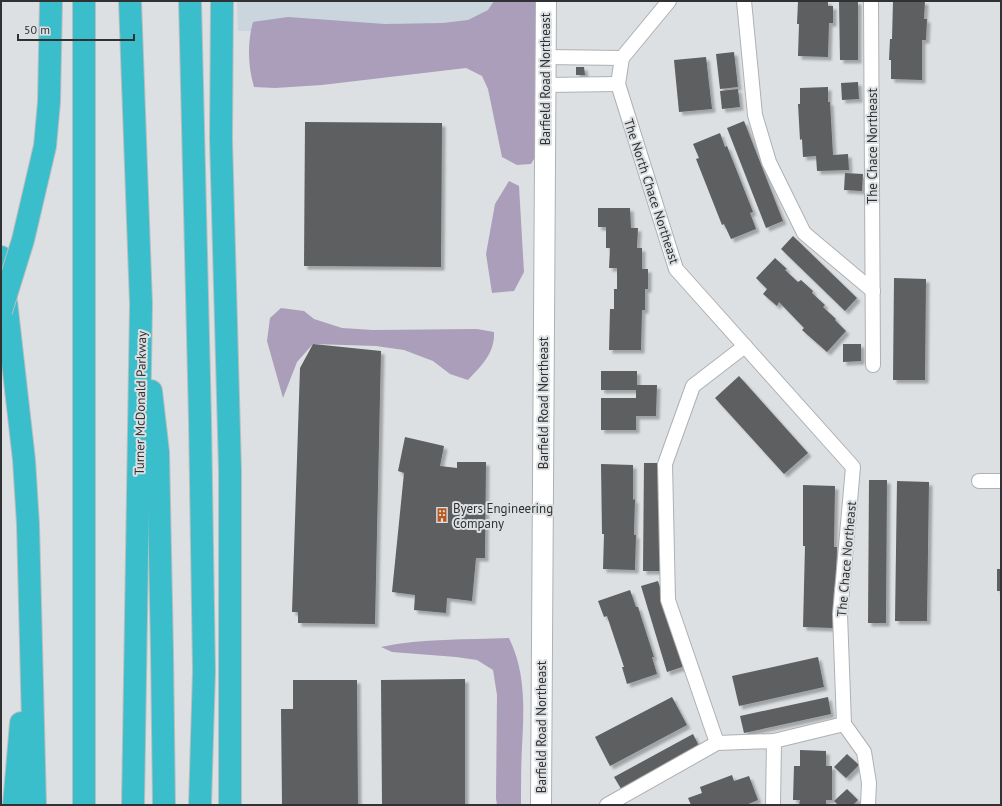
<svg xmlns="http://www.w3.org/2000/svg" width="1002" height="806" viewBox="0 0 1002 806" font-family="'PT Sans',sans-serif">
	<defs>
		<filter id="shadow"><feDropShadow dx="3.5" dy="3.5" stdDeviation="1" flood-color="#0004"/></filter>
	</defs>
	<rect width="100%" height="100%" fill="#dce0e2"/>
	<polygon fill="#cbd5dd" points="237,1 528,1 528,30 238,31"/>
	<g fill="#ab9eba">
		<path d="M494 1H541L540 26 535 77 538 152 531 164 517 165 502 157 488 89 482 76 466 68 322 85 275 88 254 87C248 67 247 43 253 22L288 17 385 24 443 23 468 20 488 10Z"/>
		<polygon points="509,181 519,186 524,272 514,291 492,293 486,254 495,204"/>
		<path d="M281 308 304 311 314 319 342 328 373 330 477 329 494 332C495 353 482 365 468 380L450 374 433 361 404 350 376 346 313 344 297 362 283 398 267 341 270 318Z"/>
		<path d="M509 638C526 673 524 709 522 747 521 766 521 786 521 805H497L496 798 497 695 493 670 477 660 456 657 392 652 381 647C423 638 466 640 509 638Z"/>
	</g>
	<g fill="#5d5e61" filter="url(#shadow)">
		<polygon points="798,1 828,1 828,6 833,6 833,23 829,23 828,57 798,56 799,24 797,24"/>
		<polygon points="839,1 858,1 858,60 840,60"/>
		<polygon points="893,1 925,1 924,19 927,19 926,40 922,40 922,80 891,79 891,60 889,60 890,39 892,39"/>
		<polygon points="734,52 738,87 720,89 716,54"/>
		<polygon points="706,57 712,109 679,112 674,60"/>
		<polygon points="576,67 584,67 585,75 576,75"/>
		<polygon points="858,82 859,99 842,100 841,83"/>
		<polygon points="828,87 828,102 830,102 833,155 848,154 849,170 817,171 816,156 803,157 802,139 800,140 798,104 800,104 800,88"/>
		<polygon points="738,89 740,107 722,109 720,91"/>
		<polygon points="744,121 783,221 766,228 727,128"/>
		<polygon points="305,122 442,123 441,267 304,266"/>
		<polygon points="720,133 725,147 727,146 753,212 750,213 756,229 731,239 724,224 722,225 696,159 699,158 693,144"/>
		<polygon points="845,173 863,174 862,191 844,190"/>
		<polygon points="598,208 630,208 631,228 638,228 637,248 642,248 642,269 648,269 648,289 645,289 645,310 642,310 641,350 609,350 610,309 614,309 614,289 617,289 617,268 609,268 610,248 606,248 606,227 598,227"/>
		<polygon points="793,236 857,298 845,311 781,249"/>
		<polygon points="775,258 787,269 785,270 798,282 801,280 813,291 812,293 825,305 823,307 836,319 835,320 846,331 827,352 802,330 804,328 779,302 777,306 763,294 767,289 756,278"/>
		<polygon points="894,278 926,279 925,380 893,380"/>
		<polygon points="313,344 381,351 375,624 298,623 298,612 292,612 300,368"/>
		<polygon points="843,344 861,344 861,361 843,362"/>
		<polygon points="601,371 637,371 637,385 657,385 656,416 636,416 636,430 601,430 601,398 636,398 636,390 601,390"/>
		<polygon points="739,376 808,453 784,474 715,398"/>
		<polygon points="405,437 444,446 440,466 457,468 457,462 486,462 485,558 476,558 472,601 447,598 446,613 414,610 415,595 392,592 404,473 398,471"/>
		<polygon points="644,463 662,463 660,571 643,571"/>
		<polygon points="601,464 633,465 633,500 635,499 634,535 636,535 635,570 603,569 604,534 602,534"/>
		<polygon points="869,480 887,480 886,623 868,623"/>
		<polygon points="897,481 929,482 927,621 895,621"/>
		<polygon points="803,485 835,486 834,547 837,547 836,587 834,587 833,628 803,627 805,546 803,546"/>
		<rect x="997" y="569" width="4" height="22"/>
		<polygon points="658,581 685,666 667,672 641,586"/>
		<polygon points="630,590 636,607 638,607 654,657 652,657 657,674 627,684 622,667 624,667 607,616 604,617 598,601"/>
		<polygon points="818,657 824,687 739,706 732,676"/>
		<polygon points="465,679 465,805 382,805 381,680"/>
		<polygon points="293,680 357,680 358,805 282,805 281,709 293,709"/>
		<polygon points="672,697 687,725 610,766 595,737"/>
		<polygon points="828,697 831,714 744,733 740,716"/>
		<polygon points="693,734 701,750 623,792 614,777"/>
		<polygon points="800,750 826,751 826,766 832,766 832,800 826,800 826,805 799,805 800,800 793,800 794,766 800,766"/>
		<polygon points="847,754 859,765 846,778 834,767"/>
		<polygon points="732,775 734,781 749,776 758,800 746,805 691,805 688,798 702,793 700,787"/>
		<polygon points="847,789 858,800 853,805 838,805 834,801"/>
	</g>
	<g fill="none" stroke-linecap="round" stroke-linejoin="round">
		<defs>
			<g id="street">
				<polyline points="669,1 622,58 618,84 676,269 853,467 840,614 844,724"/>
				<polyline points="744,1 755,115 769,162 804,233 873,291"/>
				<polyline points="871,1 873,365"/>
				<polyline points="546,57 622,58"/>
				<polyline points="546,85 618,84"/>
				<polyline points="979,481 1001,481"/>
				<polyline points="844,724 864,752 869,783 868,805"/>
				<polyline points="717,743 668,600 665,464 693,386 745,346"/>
				<polyline points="607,805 717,743 774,741 844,724"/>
				<polyline points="773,805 774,741"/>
			</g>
			<polyline id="secondary" points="541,805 546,1"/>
			<g id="highway">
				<polyline points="84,1 84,805"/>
				<polyline points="130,1 141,304 133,805"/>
				<polyline points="190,1 200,420 204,671 200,805"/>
				<polyline points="222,1 221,139 230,470 230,805"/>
				<polyline points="45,146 49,102 51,1"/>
				<polyline points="1,257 24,460 28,524 35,805"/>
				<polyline points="151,391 158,452 162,652 164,805"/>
				<polyline points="14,805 21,723"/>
			</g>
		</defs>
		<use href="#street" stroke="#aeb1b4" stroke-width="16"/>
		<use href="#secondary" stroke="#aeb1b4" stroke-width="22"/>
		<use href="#highway" stroke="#bdbdbd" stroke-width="24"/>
		<use href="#street" stroke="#fff" stroke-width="14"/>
		<use href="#secondary" stroke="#fff" stroke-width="20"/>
		<use href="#highway" stroke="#3bbecb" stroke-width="22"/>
		<defs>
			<polyline id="highway-bridge" points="1,311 23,240 45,146"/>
		</defs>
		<use href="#highway-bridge" stroke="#bdbdbd" stroke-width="24" stroke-linecap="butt"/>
		<use href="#highway-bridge" stroke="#3bbecb" stroke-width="22"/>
	</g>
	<defs>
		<symbol id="building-bare" viewBox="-9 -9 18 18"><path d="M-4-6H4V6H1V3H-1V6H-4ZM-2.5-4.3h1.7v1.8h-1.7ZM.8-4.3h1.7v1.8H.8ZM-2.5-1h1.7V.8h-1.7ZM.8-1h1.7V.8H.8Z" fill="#ba571c" stroke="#dce0e2" stroke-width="2.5" paint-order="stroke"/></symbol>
	</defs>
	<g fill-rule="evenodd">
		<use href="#building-bare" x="432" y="505" width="20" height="20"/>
	</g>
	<g text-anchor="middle" stroke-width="4" stroke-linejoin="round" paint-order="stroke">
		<g font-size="13" fill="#303132" stroke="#dce0e2">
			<text transform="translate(545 79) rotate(-90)" y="5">Barfield Road Northeast</text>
			<text transform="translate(872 146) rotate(-90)" y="5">The Chace Northeast</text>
			<text transform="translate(652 191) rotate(72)" y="5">The North Chace Northeast</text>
			<text transform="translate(140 403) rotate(-89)" y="5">Turner McDonald Parkway</text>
			<text transform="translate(543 403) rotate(-90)" y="5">Barfield Road Northeast</text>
			<text transform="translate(846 559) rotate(-85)" y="5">The Chace Northeast</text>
			<text transform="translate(541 727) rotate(-90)" y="5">Barfield Road Northeast</text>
		</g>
		<g font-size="13" fill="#303132" stroke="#dce0e2" text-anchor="start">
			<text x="453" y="513">Byers Engineering<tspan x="453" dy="15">Company</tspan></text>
		</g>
	</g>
	<rect width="1002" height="806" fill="none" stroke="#303132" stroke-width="4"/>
	<path d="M18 34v6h116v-6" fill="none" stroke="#303132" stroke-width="2"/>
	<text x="24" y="34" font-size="12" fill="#303132" stroke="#dce0e2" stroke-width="3" paint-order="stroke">50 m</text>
</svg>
